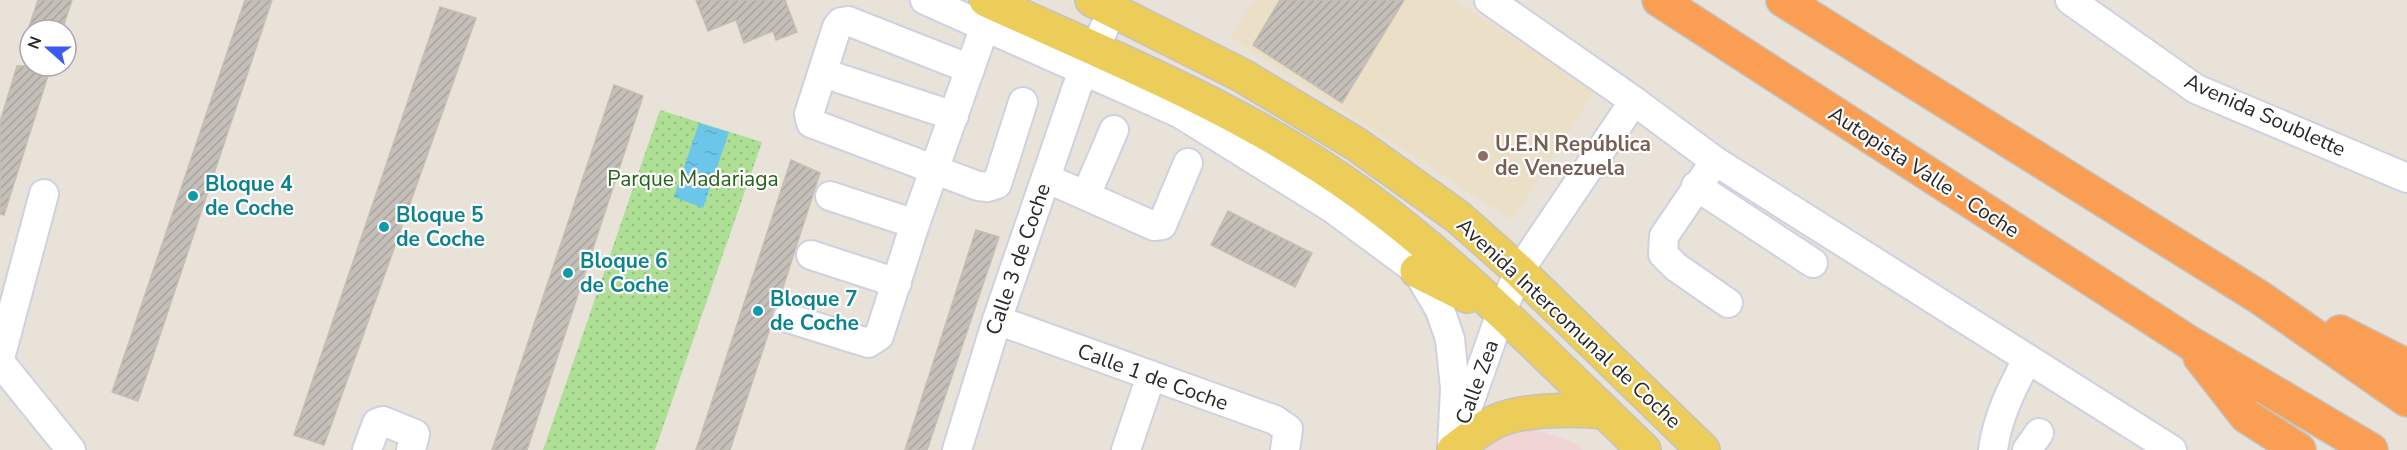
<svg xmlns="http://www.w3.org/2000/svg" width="2407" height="450" viewBox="0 0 2407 450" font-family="'Nunito Sans',sans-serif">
	<defs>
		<pattern id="grass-dots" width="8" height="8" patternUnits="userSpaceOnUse" patternTransform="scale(1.5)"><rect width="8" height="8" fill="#addf95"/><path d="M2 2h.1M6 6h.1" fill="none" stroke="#95bf80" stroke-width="1.8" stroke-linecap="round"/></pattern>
		<pattern id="water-ripples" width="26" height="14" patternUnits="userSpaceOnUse" patternTransform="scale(1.5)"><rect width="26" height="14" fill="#6cc6ea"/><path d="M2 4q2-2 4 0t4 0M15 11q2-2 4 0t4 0" fill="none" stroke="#5eaac9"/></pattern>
		<pattern id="building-hatch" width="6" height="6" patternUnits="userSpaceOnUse" patternTransform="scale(1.5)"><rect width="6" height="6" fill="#c4bfb8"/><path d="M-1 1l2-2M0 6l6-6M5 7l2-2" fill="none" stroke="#a8a49e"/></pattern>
	</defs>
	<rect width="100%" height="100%" fill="#e9e2d8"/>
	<polygon fill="#ebe0c7" points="1254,0 1455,0 1595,91 1512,220 1230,37"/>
	<polygon fill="#f1d5d6" points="1522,425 1575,443 1583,450 1485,450 1511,430"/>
	<polygon fill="url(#grass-dots)" points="660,110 762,142 655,450 543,450"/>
	<polygon fill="url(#water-ripples)" points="699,123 729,132 703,208 674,197"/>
	<g fill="url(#building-hatch)" stroke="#c4beb2" stroke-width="1.5">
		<polygon points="38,0 72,0 62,30 28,30"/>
		<polygon points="245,0 272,0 138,401 112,392"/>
		<polygon points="696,0 785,0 797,32 776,40 773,31 744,43 736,20 708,31"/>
		<polygon points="1280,0 1404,0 1342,103 1253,45"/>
		<polygon points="440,7 476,18 324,445 294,435"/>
		<polygon points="17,66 51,66 4,215 0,214 0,122"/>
		<polygon points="614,85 643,96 527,450 492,450"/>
		<polygon points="791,160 820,173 777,306 772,313 772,322 730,450 696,450"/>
		<polygon points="1228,211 1312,253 1295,287 1211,245"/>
		<polygon points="976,230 999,237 927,450 905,450"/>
	</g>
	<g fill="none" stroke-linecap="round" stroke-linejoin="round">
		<defs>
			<g id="minor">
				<polyline points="925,0 1181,114 1332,208 1417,271 1440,310 1450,339 1455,388 1452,450"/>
				<polyline points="1489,0 1634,101 1715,161 2172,450"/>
				<polyline points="2070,0 2196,89 2407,178"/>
				<polyline points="970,69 848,21 841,22 837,27 809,114 811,123 978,186 988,187 997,184 1023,102"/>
				<polyline points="823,73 954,116"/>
				<polyline points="1715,161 1664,236 1663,254 1676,267 1728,303"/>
				<polyline points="1046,178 1154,226 1162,225 1188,163"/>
				<polyline points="1696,186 1813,263"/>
				<polyline points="1086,195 1114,130"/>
				<polyline points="830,196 915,224"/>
				<polyline points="811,255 897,283"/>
				<polyline points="788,318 868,343 879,336 915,224 985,26"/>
				<polyline points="997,320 1275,420 1288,429 1285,450"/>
				<polyline points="0,358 44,194"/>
				<polyline points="0,362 71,450"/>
				<polyline points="1461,426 1501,313 1519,271 1634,101"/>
				<polyline points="367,450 377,423 383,421 415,434 411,450"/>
				<polyline points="957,450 997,320 1077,87 1113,9"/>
				<polyline points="1126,450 1151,376"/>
				<path d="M1993 450C1997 418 2012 388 2027 360"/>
				<polyline points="2027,450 2039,433"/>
			</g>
			<g id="major">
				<path d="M986 0C1111 57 1249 112 1361 194 1464 269 1552 362 1644 450"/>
				<polyline points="1092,0 1243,76 1356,144 1458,217 1519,271 1703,450"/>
				<polyline points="1417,271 1467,296"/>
				<path d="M1454 450C1467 441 1482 427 1497 421 1522 409 1577 409 1604 412"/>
			</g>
			<g id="highway">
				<polyline points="1659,0 2190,343 2371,450"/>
				<polyline points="1783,0 2259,297 2407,400"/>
				<polyline points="2340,332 2407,366"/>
				<polyline points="2200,357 2246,416 2299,450"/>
			</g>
		</defs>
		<use href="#minor" stroke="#ced1e0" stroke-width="32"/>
		<use href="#major" stroke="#c3c3c3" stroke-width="36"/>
		<use href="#highway" stroke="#c3c3c3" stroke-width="36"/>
		<use href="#minor" stroke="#fff" stroke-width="28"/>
		<use href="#major" stroke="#eccd5a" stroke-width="33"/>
		<use href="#highway" stroke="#fa9e53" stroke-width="33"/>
	</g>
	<circle fill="#8d6e63" stroke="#fff" stroke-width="2" cx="1483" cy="156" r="6"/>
	<g fill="#0f9aa8" stroke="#fff" stroke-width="2">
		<circle cx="193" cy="196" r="6"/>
		<circle cx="384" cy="227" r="6"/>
		<circle cx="568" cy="273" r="6"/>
		<circle cx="758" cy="311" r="6"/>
	</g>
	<g text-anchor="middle" stroke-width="4.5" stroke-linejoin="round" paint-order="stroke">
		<g font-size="21" fill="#272727" stroke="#fff">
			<text transform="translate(2265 115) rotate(24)" y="7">Avenida Soublette</text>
			<text transform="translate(1924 172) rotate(33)" y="7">Autopista Valle - Coche</text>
			<text transform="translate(1018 259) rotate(-71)" y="7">Calle 3 de Coche</text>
			<text transform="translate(1569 323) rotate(43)" y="7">Avenida Intercomunal de Coche</text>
			<text transform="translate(1153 377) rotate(20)" y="7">Calle 1 de Coche</text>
			<text transform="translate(1477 382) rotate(-70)" y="7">Calle Zea</text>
		</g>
		<g font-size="21" font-weight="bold" fill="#785e54" stroke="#fff" text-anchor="start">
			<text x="1495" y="151">U.E.N República<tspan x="1495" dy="24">de Venezuela</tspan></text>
		</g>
		<g font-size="21" fill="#27601a" stroke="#fff">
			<text x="693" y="186">Parque Madariaga</text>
		</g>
		<g font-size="21" font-weight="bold" fill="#0d838f" stroke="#fff" text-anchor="start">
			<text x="205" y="191">Bloque 4<tspan x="205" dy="24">de Coche</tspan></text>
			<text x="396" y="222">Bloque 5<tspan x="396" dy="24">de Coche</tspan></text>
			<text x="580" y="268">Bloque 6<tspan x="580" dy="24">de Coche</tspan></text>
			<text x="770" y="306">Bloque 7<tspan x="770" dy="24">de Coche</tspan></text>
		</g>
	</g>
	<g transform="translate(48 48) rotate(291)"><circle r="28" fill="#ffffff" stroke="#a9a9a9" stroke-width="1.5"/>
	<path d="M0-4.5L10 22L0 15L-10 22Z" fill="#3a59f5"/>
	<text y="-9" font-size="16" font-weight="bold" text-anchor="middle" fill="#272727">N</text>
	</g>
</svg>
